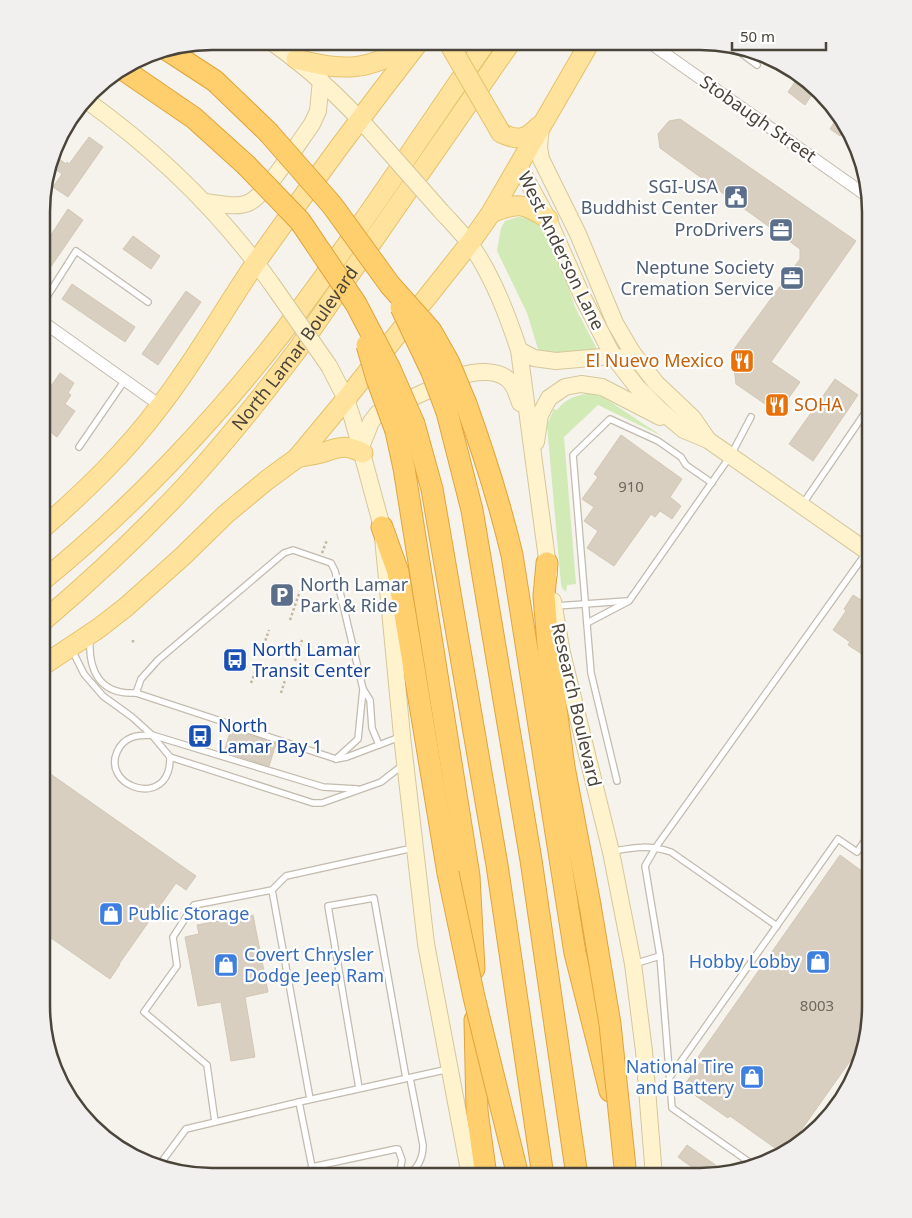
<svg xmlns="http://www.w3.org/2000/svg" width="912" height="1218" viewBox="0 0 912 1218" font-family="'Noto Sans',sans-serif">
	<rect width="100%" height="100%" fill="#f6f3ec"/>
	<g fill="#d2eab5">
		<path d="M528 215 544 228 561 265 575 307 598 351C580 353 553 363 538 349L527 313 497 251 501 228 505 221 518 217 527 218Z"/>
		<path d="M586 394H594L606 399 662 436 598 405 564 437 576 584 567 585 566 592 562 588 561 584 547 425 554 409 557 410C565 400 573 396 586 394Z"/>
	</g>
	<g fill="#d8cfc1" stroke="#d3c7b4">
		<polygon points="800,75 815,90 805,105 788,92"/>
		<polygon points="837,118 846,127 840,136 830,129"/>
		<polygon points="680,119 856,241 771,362 800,382 778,413 736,384 732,352 800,259 800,249 660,148 658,134 669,121"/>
		<polygon points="89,137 103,147 68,197 53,187 62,174 51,166 54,155 66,164 67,162 69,164"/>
		<polygon points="68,209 83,220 43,278 43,247"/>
		<polygon points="133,236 160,256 151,269 123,249"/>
		<polygon points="72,284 135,327 125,342 62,299"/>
		<polygon points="186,291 201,302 158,365 142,354"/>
		<polygon points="60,373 74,383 68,393 71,395 65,404 75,411 57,437 42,426 42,388 47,392"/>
		<polygon points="835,379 858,395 813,461 789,444"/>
		<polygon points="621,435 682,479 670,497 681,506 672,519 660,511 655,517 651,514 614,566 587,548 598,531 584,521 594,507 582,499 598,477 594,474"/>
		<polygon points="853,595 871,606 871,660 848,645 850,642 833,630 846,611 844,609"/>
		<polygon points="231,729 276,744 269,766 224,752"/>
		<polygon points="42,768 196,876 186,890 176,883 119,964 120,964 110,979 41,931"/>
		<polygon points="840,855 870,877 870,1017 860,1047 790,1146 782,1153 730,1116 728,1118 683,1087 702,1060 698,1057"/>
		<polygon points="253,915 268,992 245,997 255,1057 231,1061 221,1002 198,1006 185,937 199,934 197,925"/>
		<polygon points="687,1145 724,1171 704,1176 678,1157"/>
	</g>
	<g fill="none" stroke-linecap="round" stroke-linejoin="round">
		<defs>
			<g id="service">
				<polyline points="733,47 757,65"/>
				<polyline points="43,303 76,251 148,302"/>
				<polyline points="79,447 125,380"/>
				<polyline points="802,505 869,407"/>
				<polyline points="556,606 627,601"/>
				<polyline points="587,623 629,601 731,455 751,417"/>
				<path d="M90 638C88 671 100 695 136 693L336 759 347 757 400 737"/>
				<polyline points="72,650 84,674 103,696 132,717 152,735 170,757 313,803 322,803 381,782 404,764"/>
				<polyline points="136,693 141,679 158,660 284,553 293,550 331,563 335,571 363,689 370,700 372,728 379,745"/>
				<path d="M170 757C170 762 170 767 168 772 157 805 103 784 117 752 124 736 137 735 152 735L323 787 357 789"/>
				<polyline points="336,759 358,739 363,689"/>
				<polyline points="617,781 591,673 573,455 610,419 658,441 681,457 686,465 712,483"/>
				<path d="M614 851C636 847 649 845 671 852L777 926"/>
				<polyline points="272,890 286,876 413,848"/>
				<polyline points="634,964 660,956"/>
				<polyline points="670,1077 838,839 857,852 870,833"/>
				<polyline points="359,1088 328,906 374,898 406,1078"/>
				<polyline points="299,1102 312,1167 305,1176"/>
				<polyline points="215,1122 207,1065 144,1012 177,966 173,937 194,905 272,890 310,1099"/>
				<polyline points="160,1164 186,1129 299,1102 449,1069"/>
				<polyline points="752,1164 672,1108 660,956 645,866 656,847 866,553"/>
				<polyline points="312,1167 396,1149 398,1149 402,1160 399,1176"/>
				<path d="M406 1176C418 1169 423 1158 423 1145L410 1078"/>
			</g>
			<g id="minor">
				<polyline points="650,43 867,196"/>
				<polyline points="43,322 161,406"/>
			</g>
			<g id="secondary">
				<path d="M270 41C309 68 343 100 374 135"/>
				<path d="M86 100C157 151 220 212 271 283"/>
				<polyline points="541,126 539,147 541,159 578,234 615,323 632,352 656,383 693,418 708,440"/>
				<polyline points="518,164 548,219 583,298 613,356 637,387 660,410 684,430 708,440 871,554"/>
				<path d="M204 202C218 203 237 209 250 202 266 194 299 142 312 124L318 111 321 80"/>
				<path d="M441 211C451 222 462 233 471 245 493 277 507 314 519 350L549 574"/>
				<polyline points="519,350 534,358 556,361 613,356 622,358"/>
				<polyline points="329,366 346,399 353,420 382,527 402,736 426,944 470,1176"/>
				<polyline points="536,442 540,415 549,398 565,387 581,384 602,387 660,417"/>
				<path d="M361 447 371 422 378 413 460 376C476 371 501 368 512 384 516 390 518 397 520 403"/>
				<polyline points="553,601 562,653 611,852 633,964 644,1051 654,1177"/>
			</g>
			<g id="primary">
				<path d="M296 59C344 72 368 71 411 45"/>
				<path d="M501 133C518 141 526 140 539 126"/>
				<path d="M491 213C518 202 524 203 548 219"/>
				<path d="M297 458C305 456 313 455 321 453 341 447 344 444 363 453"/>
				<path d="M42 529C85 491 126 452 160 406 196 360 224 309 257 261 309 187 363 114 419 42"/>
				<path d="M42 581C130 510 214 421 283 332 354 238 419 139 486 42"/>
				<path id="s1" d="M42 622C94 578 144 531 190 481 228 439 264 394 298 349L511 42"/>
				<polyline points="42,666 99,628 126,607 183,556 226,514 267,480 297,458 346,399 470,243 491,213 590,42"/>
			</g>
			<g id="motorway">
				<polyline points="166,49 215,81 268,132"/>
				<polyline points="124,70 194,118 246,165"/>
				<path d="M466 404C484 454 500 504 512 555L575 953 610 1091"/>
				<polyline points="447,412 472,510 531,860 577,1176"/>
				<polyline points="414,424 432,489 497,865 543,1176"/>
				<polyline points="396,431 404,468 469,876 474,969"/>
				<polyline points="382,527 398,572 448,873"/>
				<polyline points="547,563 544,596 549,657 564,767 590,905"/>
				<polyline points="475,1020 477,1111 486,1176"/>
			</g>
		</defs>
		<use href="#service" stroke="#c2bbae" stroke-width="8"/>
		<use href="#minor" stroke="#c2bbae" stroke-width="13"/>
		<use href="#secondary" stroke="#d6c79b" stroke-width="18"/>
		<use href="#primary" stroke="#e6c16a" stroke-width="21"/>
		<use href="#motorway" stroke="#e0a43c" stroke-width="23"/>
		<g stroke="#c4b79f" stroke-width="2.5" stroke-dasharray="2.5 2.5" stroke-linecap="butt">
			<polyline points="322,553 327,540"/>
			<polyline points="290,620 300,591"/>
			<polyline points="133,640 133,643"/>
			<polyline points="262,650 269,630"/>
			<polyline points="295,661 302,640"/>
			<polyline points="251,683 257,667"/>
			<polyline points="281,693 286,677"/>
		</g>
		<use href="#service" stroke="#fff" stroke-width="5.5"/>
		<use href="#minor" stroke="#fff" stroke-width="11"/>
		<use href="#secondary" stroke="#fff3cd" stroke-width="16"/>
		<use href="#primary" stroke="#ffe39c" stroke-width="19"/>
		<use href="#motorway" stroke="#ffcf6e" stroke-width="21"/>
		<defs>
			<g id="secondary-bridge">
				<polyline points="374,135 441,211"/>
				<polyline points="271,283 329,366"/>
			</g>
			<polyline id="primary-bridge" points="448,42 501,133"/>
			<g id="motorway-bridge">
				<polyline points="268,132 332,205 390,285 431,331 449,363 466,404"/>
				<polyline points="246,165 300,221 356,304 390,369 414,424"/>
				<polyline points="401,307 432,372 447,412"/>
				<polyline points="367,345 377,379 396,431"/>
				<polyline points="448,873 474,997 518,1176"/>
				<polyline points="590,905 610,1024 626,1177"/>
			</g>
		</defs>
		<use href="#secondary-bridge" stroke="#d6c79b" stroke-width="18" stroke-linecap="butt"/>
		<use href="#primary-bridge" stroke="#e6c16a" stroke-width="21" stroke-linecap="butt"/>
		<use href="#motorway-bridge" stroke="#e0a43c" stroke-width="23" stroke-linecap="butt"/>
		<use href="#secondary-bridge" stroke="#fff3cd" stroke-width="16"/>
		<use href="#primary-bridge" stroke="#ffe39c" stroke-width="19"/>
		<use href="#motorway-bridge" stroke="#ffcf6e" stroke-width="21"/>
	</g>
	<defs>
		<symbol id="civic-square" viewBox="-11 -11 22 22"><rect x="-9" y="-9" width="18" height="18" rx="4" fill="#5c6f8a" stroke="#fff"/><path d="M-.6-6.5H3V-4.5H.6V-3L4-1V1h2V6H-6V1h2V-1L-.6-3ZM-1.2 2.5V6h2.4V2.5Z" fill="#fff"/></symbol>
		<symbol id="office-square" viewBox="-11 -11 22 22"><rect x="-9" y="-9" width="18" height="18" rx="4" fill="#5c6f8a" stroke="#fff"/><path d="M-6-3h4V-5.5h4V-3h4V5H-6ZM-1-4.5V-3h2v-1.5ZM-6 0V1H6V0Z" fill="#fff"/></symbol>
		<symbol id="restaurant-square" viewBox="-11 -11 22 22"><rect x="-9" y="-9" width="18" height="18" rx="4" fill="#e8710a" stroke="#fff"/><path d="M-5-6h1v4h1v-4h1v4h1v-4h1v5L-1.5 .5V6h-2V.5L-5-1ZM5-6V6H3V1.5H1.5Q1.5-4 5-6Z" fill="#fff"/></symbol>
		<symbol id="parking-square" viewBox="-11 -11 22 22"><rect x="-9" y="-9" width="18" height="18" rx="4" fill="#5c6f8a" stroke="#fff"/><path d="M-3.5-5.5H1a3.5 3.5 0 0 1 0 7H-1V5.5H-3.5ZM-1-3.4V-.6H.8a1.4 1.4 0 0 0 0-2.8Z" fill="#fff"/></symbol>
		<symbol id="bus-square" viewBox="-11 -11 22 22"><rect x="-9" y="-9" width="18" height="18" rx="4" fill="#1a4fb4" stroke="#fff"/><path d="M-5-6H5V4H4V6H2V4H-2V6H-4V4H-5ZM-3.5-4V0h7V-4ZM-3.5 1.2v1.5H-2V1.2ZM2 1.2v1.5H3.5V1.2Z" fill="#fff"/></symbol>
		<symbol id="shop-square" viewBox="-11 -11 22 22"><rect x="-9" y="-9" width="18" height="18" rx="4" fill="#3f7fe0" stroke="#fff"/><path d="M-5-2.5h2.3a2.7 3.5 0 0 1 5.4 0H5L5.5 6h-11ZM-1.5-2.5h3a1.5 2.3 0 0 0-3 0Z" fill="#fff"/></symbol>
	</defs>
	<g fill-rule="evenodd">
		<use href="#civic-square" x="722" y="183" width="28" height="28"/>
		<use href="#office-square" x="767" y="216" width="28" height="28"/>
		<use href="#office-square" x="778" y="264" width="28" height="28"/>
		<use href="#restaurant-square" x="728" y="347" width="28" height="28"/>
		<use href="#restaurant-square" x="763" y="391" width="28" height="28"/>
		<use href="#parking-square" x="268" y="581" width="28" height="28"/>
		<use href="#bus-square" x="221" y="646" width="28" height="28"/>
		<use href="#bus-square" x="186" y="722" width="28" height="28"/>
		<use href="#shop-square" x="97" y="900" width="28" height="28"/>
		<use href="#shop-square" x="804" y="948" width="28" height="28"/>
		<use href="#shop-square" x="212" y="951" width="28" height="28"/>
		<use href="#shop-square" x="738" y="1063" width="28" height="28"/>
	</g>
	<g text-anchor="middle" stroke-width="4.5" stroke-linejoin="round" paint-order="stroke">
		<g font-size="15" fill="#6e675b">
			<text x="631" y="492">910</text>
			<text x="817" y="1011">8003</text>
		</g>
		<g font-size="18" fill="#4b4439" stroke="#fff">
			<text transform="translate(758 119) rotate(35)" y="6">Stobaugh Street</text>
			<text transform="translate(561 251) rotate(64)" y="6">West Anderson Lane</text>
			<text dy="6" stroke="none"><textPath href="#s1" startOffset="374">North Lamar Boulevard</textPath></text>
			<text transform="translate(576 705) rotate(77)" y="6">Research Boulevard</text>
		</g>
		<g font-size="18" fill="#4e5e75" stroke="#fff" text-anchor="end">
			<text x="718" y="193">SGI-USA<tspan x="718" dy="21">Buddhist Center</tspan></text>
			<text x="764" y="236">ProDrivers</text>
			<text x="774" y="274">Neptune Society<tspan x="774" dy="21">Cremation Service</tspan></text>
			<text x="300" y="591" text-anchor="start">North Lamar<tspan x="300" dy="21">Park &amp; Ride</tspan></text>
		</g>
		<g font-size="18" fill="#c56008" stroke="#fff" text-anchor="end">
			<text x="724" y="367">El Nuevo Mexico</text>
			<text x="794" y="411" text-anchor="start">SOHA</text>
		</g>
		<g font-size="18" fill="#164399" stroke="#fff" text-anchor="start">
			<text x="252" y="656">North Lamar<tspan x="252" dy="21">Transit Center</tspan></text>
			<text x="218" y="732">North<tspan x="218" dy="21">Lamar Bay 1</tspan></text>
		</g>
		<g font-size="18" fill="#366cbe" stroke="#fff" text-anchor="start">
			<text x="128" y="920">Public Storage</text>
			<text x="244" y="961">Covert Chrysler<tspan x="244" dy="21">Dodge Jeep Ram</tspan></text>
			<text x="800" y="968" text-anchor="end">Hobby Lobby</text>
			<text x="734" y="1073" text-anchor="end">National Tire<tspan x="734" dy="21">and Battery</tspan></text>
		</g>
	</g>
	<path d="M0 0H912V1218H0ZM212 50H700A162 162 0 0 1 862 212V1006A162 162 0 0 1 700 1168H212A162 162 0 0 1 50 1006V212A162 162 0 0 1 212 50Z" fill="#f1f0ef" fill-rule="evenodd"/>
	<path fill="none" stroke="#4b4439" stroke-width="2.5" d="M212 50H700A162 162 0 0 1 862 212V1006A162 162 0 0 1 700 1168H212A162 162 0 0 1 50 1006V212A162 162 0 0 1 212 50Z"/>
	<path d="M732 42v8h94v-8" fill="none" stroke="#4b4439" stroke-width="2.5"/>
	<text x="740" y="42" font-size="15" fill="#4b4439" stroke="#ffffff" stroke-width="4" paint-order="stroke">50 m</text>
</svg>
